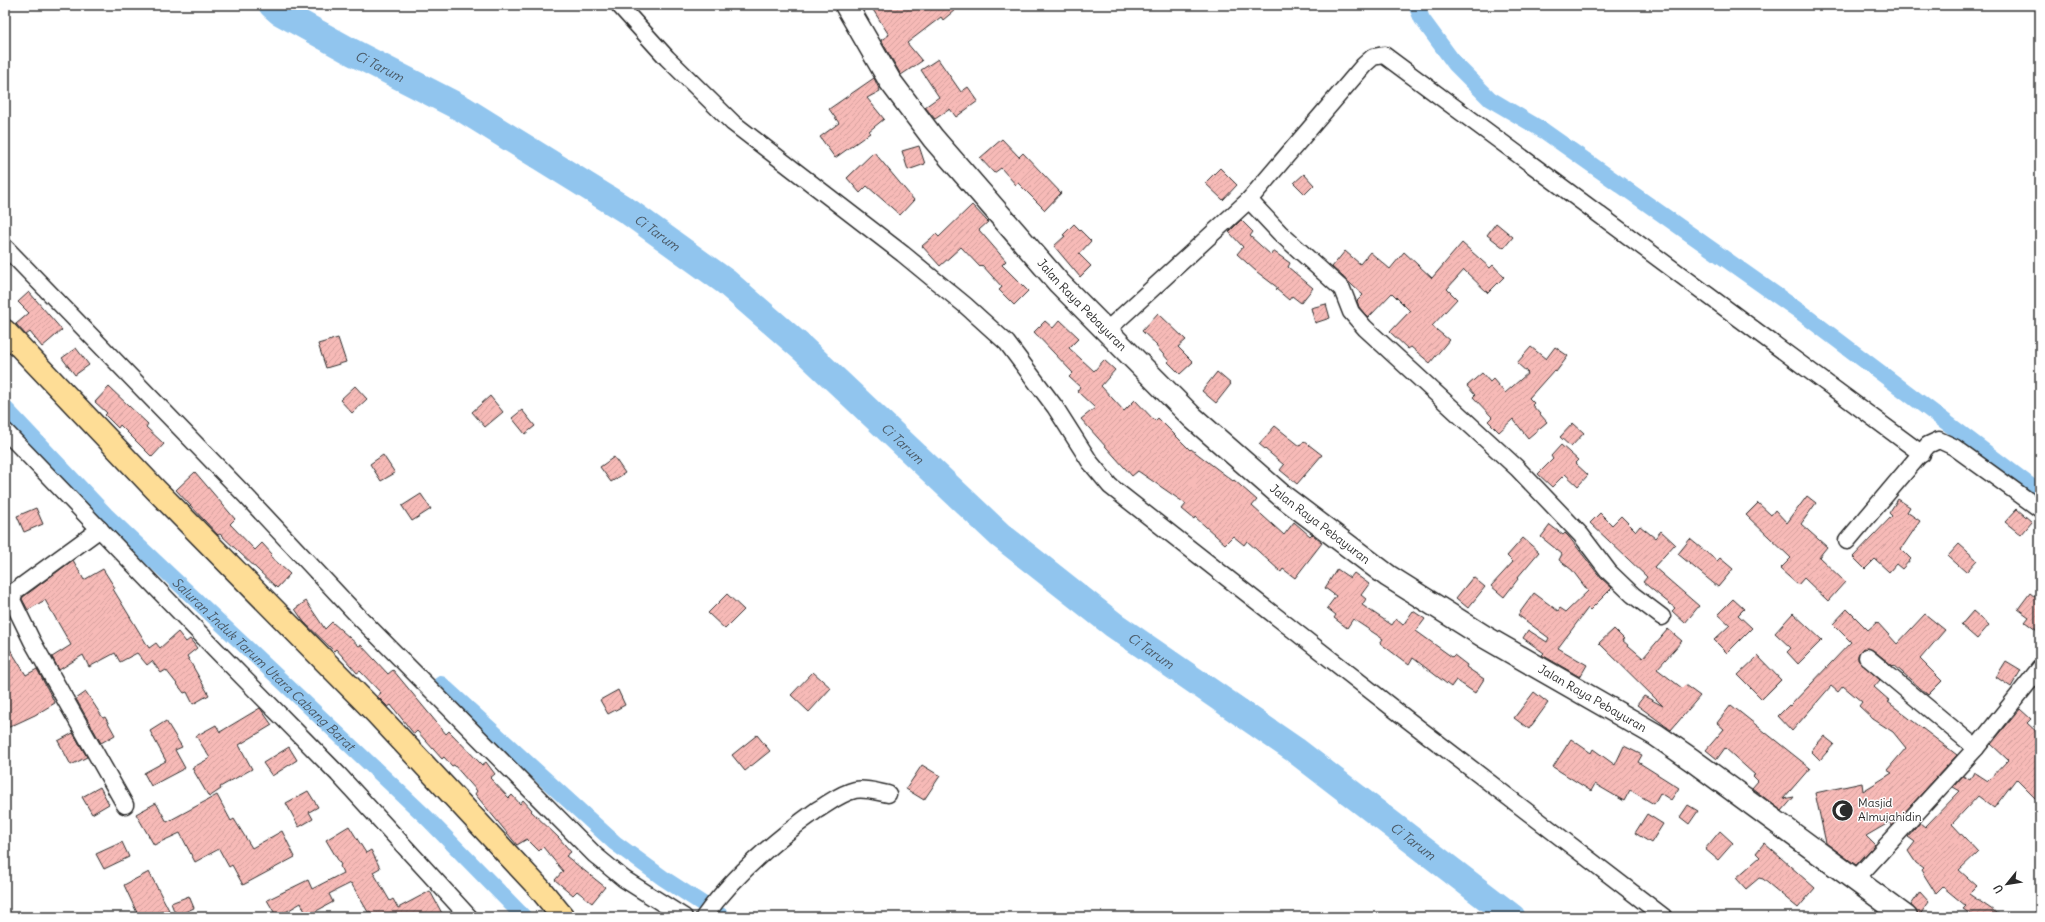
<svg xmlns="http://www.w3.org/2000/svg" width="2045" height="922" viewBox="0 0 2045 922" font-family="Delius,sans-serif">
	<defs>
		<pattern id="building-hatch" width="6" height="6" patternUnits="userSpaceOnUse"><rect width="6" height="6" fill="#f7bab7"/><path d="M-1 1l2-2M0 6l6-6M5 7l2-2" fill="none" stroke="#d4a09e"/></pattern>
	</defs>
	<rect width="100%" height="100%" fill="#fff"/>
	<filter id="ink" filterUnits="userSpaceOnUse"><feTurbulence type="fractalNoise" baseFrequency=".025" numOctaves="2"/><feDisplacementMap in="SourceGraphic" scale="8" xChannelSelector="R" yChannelSelector="G"/><feConvolveMatrix kernelMatrix="1 2 1 2 8 2 1 2 1" color-interpolation-filters="sRGB"/></filter>
	<g filter="url(#ink)">
		<g fill="none" stroke-linecap="round" stroke-linejoin="round">
			<g stroke="#91c5ee" stroke-width="16">
				<polyline points="1416,5 1422,19 1455,64 1490,99 1544,131 1799,311 2040,493"/>
				<path id="s1" d="M5 408 106 515 425 816 524 917"/>
				<polyline points="441,684 615,843 663,878 723,917"/>
			</g>
			<path stroke="#91c5ee" stroke-width="27" id="s2" d="M272 5 280 12 352 52 463 109 629 212 726 282 802 348 1000 535 1114 625 1295 750 1512 917"/>
		</g>
		<g fill="url(#building-hatch)" stroke="#2b2b2b">
			<polygon points="870,5 961,5 943,20 941,17 907,43 922,61 901,75 881,40 889,35"/>
			<polygon points="938,59 961,92 968,87 978,101 956,117 950,109 935,119 925,107 939,97 921,70"/>
			<polygon points="874,78 880,91 867,98 884,119 869,131 870,133 835,158 820,137 839,123 829,109"/>
			<polygon points="1002,139 1019,157 1023,153 1061,193 1045,210 1018,183 1016,185 1001,168 994,173 980,158"/>
			<polygon points="919,146 925,164 908,170 902,151"/>
			<polygon points="874,152 914,200 900,215 867,186 860,193 847,178"/>
			<polygon points="1220,168 1237,185 1223,200 1205,183"/>
			<polygon points="1304,174 1314,185 1305,194 1294,183"/>
			<polygon points="972,205 988,222 979,230 1006,261 1002,265 1028,291 1014,305 999,290 1002,287 982,265 980,267 961,247 940,266 922,246 936,234 939,237"/>
			<polygon points="1241,220 1253,232 1250,236 1271,255 1273,251 1290,263 1288,267 1313,288 1301,303 1292,296 1289,300 1276,289 1278,288 1257,272 1237,254 1243,247 1229,232"/>
			<polygon points="1496,223 1513,237 1504,248 1487,235"/>
			<polygon points="1074,224 1091,241 1079,254 1091,266 1080,277 1054,246 1065,236 1063,235"/>
			<polygon points="1462,243 1490,268 1493,265 1504,277 1488,293 1464,270 1447,289 1457,299 1432,326 1449,340 1430,363 1411,347 1408,349 1390,332 1410,311 1392,293 1368,318 1359,307 1357,301 1363,295 1332,267 1345,251 1360,264 1370,252 1390,269 1404,252 1432,278"/>
			<polygon points="29,292 62,330 42,347 30,332 26,335 16,324 29,313 18,302"/>
			<polygon points="1326,304 1330,318 1315,323 1311,308"/>
			<polygon points="1158,313 1186,340 1178,347 1193,362 1180,374 1168,362 1169,361 1156,346 1157,345 1142,331"/>
			<polygon points="1060,320 1079,338 1069,348 1094,371 1104,360 1115,370 1101,386 1124,411 1135,400 1155,421 1158,418 1190,450 1191,449 1233,481 1234,480 1257,500 1252,506 1284,535 1294,522 1310,536 1312,534 1322,543 1295,578 1283,569 1281,572 1247,541 1244,545 1233,536 1225,544 1195,517 1194,519 1182,509 1186,504 1138,471 1132,476 1081,419 1095,408 1077,391 1080,387 1069,377 1073,373 1034,332 1045,321 1053,328"/>
			<polygon points="338,338 346,362 326,368 318,344"/>
			<polygon points="1531,347 1546,359 1555,347 1568,356 1556,372 1554,370 1529,398 1534,403 1532,405 1547,422 1528,438 1513,419 1499,432 1488,421 1492,417 1473,397 1475,395 1467,386 1482,373 1490,382 1493,379 1505,393 1528,373 1517,363"/>
			<polygon points="76,348 89,365 75,375 62,358"/>
			<polygon points="1217,372 1231,384 1216,403 1202,391"/>
			<polygon points="355,386 367,399 352,413 340,400"/>
			<polygon points="109,387 148,424 146,427 164,444 152,457 120,425 118,428 105,415 107,413 95,402"/>
			<polygon points="490,396 503,412 485,427 472,412"/>
			<polygon points="522,410 535,426 525,434 512,418"/>
			<polygon points="1573,423 1584,433 1571,447 1560,437"/>
			<polygon points="1275,426 1300,446 1304,441 1322,455 1297,484 1280,470 1284,465 1259,444"/>
			<polygon points="1561,445 1578,460 1575,463 1588,475 1578,486 1565,474 1552,487 1538,474 1553,459 1551,456"/>
			<polygon points="383,455 395,473 381,481 370,464"/>
			<polygon points="614,457 625,473 611,482 600,467"/>
			<polygon points="195,472 235,519 230,524 255,550 262,543 272,554 270,556 290,574 277,588 220,534 218,535 176,490"/>
			<polygon points="421,494 431,509 412,521 402,506"/>
			<polygon points="1807,496 1816,503 1801,524 1827,547 1819,557 1845,582 1828,601 1804,578 1798,585 1780,569 1791,558 1746,515 1758,503 1771,515 1775,510 1787,523"/>
			<polygon points="1898,499 1910,507 1907,512 1920,521 1901,549 1911,559 1902,569 1896,564 1889,572 1875,559 1865,569 1853,557 1892,516 1889,513"/>
			<polygon points="36,508 43,524 24,532 17,516"/>
			<polygon points="2017,509 2032,522 2021,535 2005,522"/>
			<polygon points="1600,513 1612,525 1621,516 1636,531 1640,526 1655,538 1661,531 1675,544 1654,567 1699,606 1685,623 1672,611 1675,608 1643,582 1647,577 1590,523"/>
			<polygon points="1550,525 1563,535 1565,533 1569,537 1601,578 1612,588 1590,610 1588,608 1558,648 1587,665 1580,677 1542,655 1544,653 1523,638 1528,630 1547,642 1549,638 1518,615 1534,593 1558,611 1560,608 1566,612 1588,591 1572,570 1559,560 1562,554 1541,537"/>
			<polygon points="1523,538 1539,552 1517,578 1518,579 1504,597 1491,586 1513,562 1507,556"/>
			<polygon points="1690,539 1717,561 1720,558 1733,569 1718,587 1678,554"/>
			<polygon points="1959,544 1977,560 1966,572 1948,556"/>
			<polygon points="73,560 84,580 103,569 115,588 113,589 149,648 156,643 160,648 178,632 186,642 190,639 197,648 187,656 209,695 193,704 187,692 184,693 166,670 161,673 152,661 147,665 137,653 120,662 115,653 89,667 83,655 59,670 52,657 71,645 45,600 28,610 22,599 23,597"/>
			<polygon points="1337,569 1350,578 1354,573 1369,584 1361,595 1366,599 1362,605 1392,625 1396,619 1403,625 1413,611 1425,619 1416,631 1452,657 1454,655 1467,665 1466,667 1484,679 1475,693 1456,680 1451,687 1413,658 1409,665 1380,643 1383,639 1353,619 1347,628 1334,618 1336,615 1327,608 1336,596 1325,588"/>
			<polygon points="1473,577 1485,587 1468,608 1456,598"/>
			<polygon points="2030,593 2040,601 2040,633 2025,622 2029,617 2018,609"/>
			<polygon points="727,594 744,610 725,629 708,613"/>
			<polygon points="1733,599 1744,609 1738,615 1752,628 1727,653 1714,640 1730,625 1718,614"/>
			<polygon points="306,601 325,629 332,622 359,646 361,645 388,674 393,670 446,734 449,731 482,765 486,762 495,774 490,778 509,798 512,795 520,804 523,800 532,810 531,811 559,838 571,852 566,856 605,887 592,903 577,891 573,895 555,880 563,871 543,847 539,851 527,839 517,845 475,794 477,791 454,765 452,766 444,757 442,759 417,731 414,734 391,705 388,707 377,696 381,693 360,671 357,673 336,649 334,651 304,622 295,609"/>
			<polygon points="1847,609 1868,630 1877,622 1897,644 1925,614 1945,630 1920,659 1942,681 1928,695 1894,665 1893,666 1873,650 1863,648 1858,655 1858,660 1880,680 1874,687 1890,701 1888,702 1957,755 1892,826 1890,822 1866,836 1875,845 1856,865 1826,843 1815,793 1862,783 1863,791 1892,773 1887,770 1906,748 1893,732 1873,719 1859,706 1862,702 1843,686 1838,692 1831,686 1792,731 1778,716 1789,705 1790,706 1851,642 1833,624"/>
			<polygon points="1973,611 1989,625 1977,639 1961,625"/>
			<polygon points="1793,613 1822,640 1798,664 1787,652 1791,648 1775,633"/>
			<polygon points="1614,629 1624,639 1622,640 1643,658 1668,629 1682,641 1657,669 1682,688 1685,685 1700,696 1671,730 1637,705 1644,696 1663,706 1599,643"/>
			<polygon points="5,641 26,675 37,669 55,703 35,715 5,729"/>
			<polygon points="1758,656 1781,680 1762,699 1738,675"/>
			<polygon points="2006,661 2021,670 2011,687 1996,677"/>
			<polygon points="813,672 831,688 809,712 791,695"/>
			<polygon points="618,690 625,705 608,714 600,700"/>
			<polygon points="86,692 103,718 105,717 115,735 101,743 76,699"/>
			<polygon points="1534,692 1548,703 1529,729 1514,718"/>
			<polygon points="1731,705 1810,768 1783,799 1794,797 1782,811 1752,788 1758,781 1753,776 1755,775 1725,748 1717,759 1706,750 1724,729 1717,723"/>
			<polygon points="260,708 272,725 239,745 252,769 220,787 221,789 209,797 192,768 210,758 196,736 216,725 220,732"/>
			<polygon points="2020,709 2031,719 2027,723 2040,735 2040,803 2016,779 1994,808 1978,796 1952,824 1978,852 1959,870 1977,886 1969,894 2003,917 1975,917 1963,909 1966,906 1943,887 1936,894 1921,870 1923,868 1916,863 1908,851 1915,842 1908,837 1920,823 1925,827 1960,791 1953,787 1963,776 1970,780 1974,772 1988,781 2008,760 1991,744"/>
			<polygon points="166,721 182,747 175,750 185,768 151,786 144,773 166,761 150,731"/>
			<polygon points="73,733 87,757 71,765 58,741"/>
			<polygon points="757,735 770,751 745,771 732,755"/>
			<polygon points="1824,736 1834,744 1820,760 1811,751"/>
			<polygon points="1571,739 1591,753 1593,749 1615,765 1624,746 1642,755 1638,762 1679,788 1671,800 1660,793 1654,804 1630,790 1624,801 1595,784 1591,791 1553,767"/>
			<polygon points="289,747 297,760 272,776 263,763"/>
			<polygon points="922,765 940,776 924,800 906,789"/>
			<polygon points="100,787 109,804 92,814 82,797"/>
			<polygon points="308,791 318,807 309,812 313,819 299,827 286,803"/>
			<polygon points="217,795 231,821 234,819 252,848 282,831 295,857 243,885 232,865 229,867 219,849 195,862 180,833 154,845 136,814 156,803 167,822"/>
			<polygon points="1688,805 1698,811 1689,824 1680,817"/>
			<polygon points="1647,814 1663,824 1651,843 1635,833"/>
			<polygon points="349,826 366,853 371,850 380,868 373,872 390,901 393,899 398,908 430,891 444,917 373,917 370,911 368,912 351,883 329,894 333,902 307,916 301,903 277,917 267,900 308,880 312,889 343,873 340,866 341,865 326,840"/>
			<polygon points="1720,831 1733,843 1718,860 1705,849"/>
			<polygon points="122,842 129,857 104,869 96,854"/>
			<polygon points="1764,843 1815,888 1798,908 1763,879 1759,878 1746,889 1736,878 1760,857 1756,853"/>
			<polygon points="149,872 169,910 139,917 124,885"/>
			<polygon points="1920,892 1929,902 1919,916 1911,905"/>
			<polygon points="189,896 194,908 176,916 171,903"/>
		</g>
		<g fill="none" stroke-linecap="round" stroke-linejoin="round">
			<defs>
				<g id="minor">
					<polyline points="619,5 667,58 733,123 903,254 965,305 1007,343 1055,407 1090,462 1110,486 1399,713 1664,917"/>
					<polyline points="1249,200 1280,233 1342,289 1351,312 1365,328 1517,468 1581,535 1609,572 1633,595 1662,617"/>
					<polyline points="5,247 246,496 361,619 595,855 624,879 684,917"/>
					<polyline points="1106,331 1249,200 1364,65 1373,57 1384,55 1922,454"/>
					<polyline points="5,431 217,651 338,774 469,917"/>
					<polyline points="100,529 15,591 12,600 32,641 125,805"/>
					<polyline points="1847,541 1928,445 1939,440 1954,447 2040,509"/>
					<polyline points="1867,657 1976,748"/>
					<polyline points="1855,880 1976,748 2040,668"/>
					<path d="M704 917C734 875 775 840 817 810 829 803 841 793 855 790 866 788 877 792 888 794"/>
				</g>
				<g id="secondary">
					<path id="s3" d="M846 5 890 81 933 138 1059 283 1192 417 1281 495 1388 576 1485 637 1656 735 1692 760 1906 917"/>
				</g>
				<polyline id="primary" points="5,331 156,490 376,713 540,889 563,917"/>
			</defs>
			<use href="#minor" stroke="#2b2b2b" stroke-width="19"/>
			<use href="#secondary" stroke="#2b2b2b" stroke-width="25"/>
			<use href="#primary" stroke="#2b2b2b" stroke-width="25"/>
			<use href="#minor" stroke="#fff" stroke-width="16"/>
			<use href="#secondary" stroke="#fff" stroke-width="22"/>
			<use href="#primary" stroke="#fedd96" stroke-width="22"/>
		</g>
	</g>
	<defs>
		<symbol id="mosque-disc" viewBox="-11 -11 22 22"><circle r="9.5" fill="#2b2b2b" stroke="#fff"/><path d="M3.5-4.9A6 6 0 1 0 3.5 4.9A5 5 0 1 1 3.5-4.9Z" fill="#fff"/></symbol>
	</defs>
	<g fill-rule="evenodd">
		<use href="#mosque-disc" x="1830" y="798" width="25" height="25"/>
	</g>
	<g text-anchor="middle" stroke-width="3" stroke-linejoin="round" paint-order="stroke">
		<g font-size="12" fill="#2b2b2b" stroke="#fff">
			<text dy="4" stroke="none"><textPath href="#s3" startOffset="383">Jalan Raya Pebayuran</textPath></text>
			<text dy="4" stroke="none"><textPath href="#s3" startOffset="707">Jalan Raya Pebayuran</textPath></text>
			<text dy="4" stroke="none"><textPath href="#s3" startOffset="1031">Jalan Raya Pebayuran</textPath></text>
		</g>
		<g font-size="12" fill="#2b2b2b" stroke="#fff" text-anchor="start">
			<text x="1858" y="807">Masjid<tspan x="1858" dy="14">Almujahidin</tspan></text>
		</g>
		<g font-size="13" font-style="italic" fill="#4a5966" stroke="#fff">
			<text dy="5" stroke="none"><textPath href="#s2" startOffset="124">Ci Tarum</textPath></text>
			<text dy="5" stroke="none"><textPath href="#s2" startOffset="448">Ci Tarum</textPath></text>
			<text dy="5" stroke="none"><textPath href="#s2" startOffset="772">Ci Tarum</textPath></text>
			<text dy="5" stroke="none"><textPath href="#s2" startOffset="1096">Ci Tarum</textPath></text>
			<text dy="5" stroke="none"><textPath href="#s1" startOffset="364">Saluran Induk Tarum Utara Cabang Barat</textPath></text>
			<text dy="5" stroke="none"><textPath href="#s2" startOffset="1420">Ci Tarum</textPath></text>
		</g>
	</g>
	<rect width="2045" height="922" fill="none" stroke="#fff" stroke-width="20"/>
	<rect x="10" y="10" width="2025" height="902" fill="none" stroke="#2b2b2b" stroke-width="1.5" filter="url(#ink)"/>
	<g transform="translate(2007 884) rotate(240)" stroke="#ffffff" stroke-width="3" paint-order="stroke">
	<path d="M0-3L7 15L0 10L-7 15Z" fill="#2b2b2b"/>
	<text y="-6" font-size="11" font-weight="bold" text-anchor="middle" fill="#2b2b2b">U</text>
	</g>
</svg>
